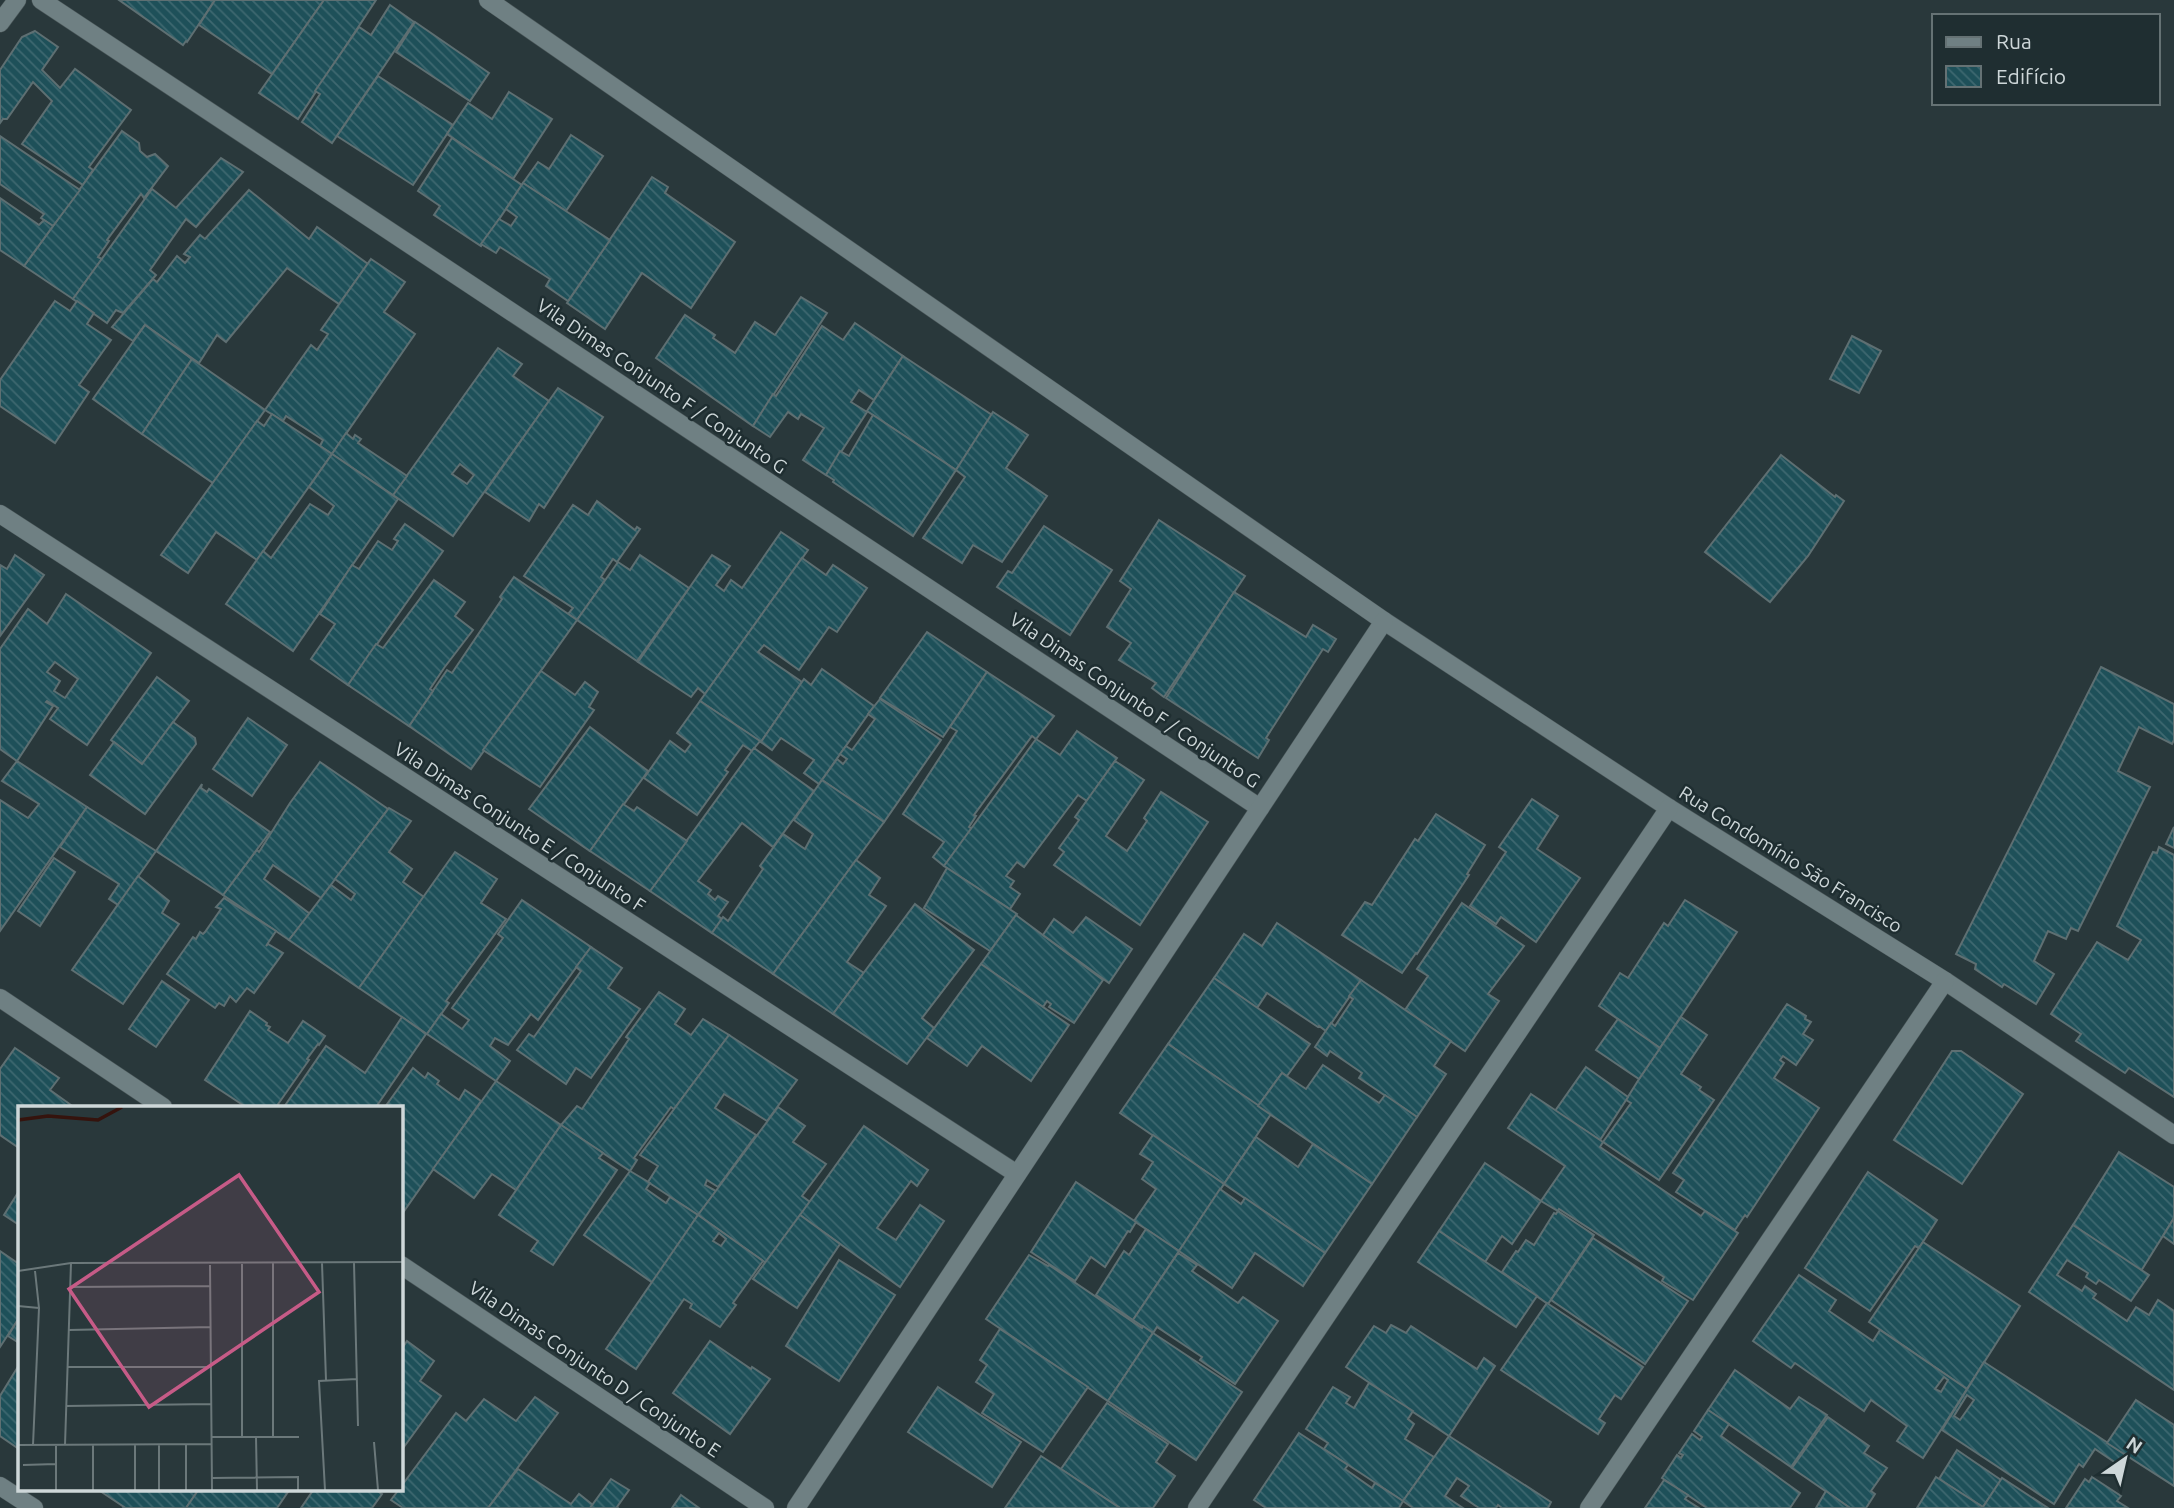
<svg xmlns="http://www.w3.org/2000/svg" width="2174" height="1508" viewBox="0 0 2174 1508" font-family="Ubuntu,sans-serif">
	<defs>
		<pattern id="building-back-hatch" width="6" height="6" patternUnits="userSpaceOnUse" patternTransform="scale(1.75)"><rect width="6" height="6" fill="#1e5059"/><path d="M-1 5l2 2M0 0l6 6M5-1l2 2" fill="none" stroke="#3e6870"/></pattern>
	</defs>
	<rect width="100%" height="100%" fill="#29383b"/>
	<g fill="url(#building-back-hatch)" stroke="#5e6f72" stroke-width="2" fill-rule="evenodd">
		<polygon points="119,0 215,0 187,42 186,41 183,45"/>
		<polygon points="215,0 324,0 272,74 199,25"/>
		<polygon points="324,0 376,0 298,119 259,93"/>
		<polygon points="390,5 414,22 332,143 302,122 320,94 315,91 359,27 371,35"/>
		<polygon points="415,22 489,73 470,101 396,52"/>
		<polygon points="35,31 58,47 42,70 60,88 75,69 131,110 89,167 93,170 83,185 22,144 52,101 33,82 7,119 3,119 0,123 0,70 22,37"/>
		<polygon points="378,76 453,125 413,185 337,136"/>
		<polygon points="509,92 552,119 513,179 447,134 468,103 492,119"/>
		<polygon points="122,131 139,143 140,151 147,157 155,154 168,166 144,198 141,194 107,240 109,241 98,257 102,259 73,299 24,266"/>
		<polygon points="571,135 603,156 566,211 523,183 538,162 549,169"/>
		<polygon points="0,136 80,190 53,226 41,218 44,214 0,184"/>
		<polygon points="452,138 522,185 481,246 434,215 440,206 418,191"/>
		<polygon points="221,158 243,172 196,227 186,219 150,270 156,275 123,313 116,310 107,323 73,299 152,189 176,208"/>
		<polygon points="652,177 668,187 665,193 735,242 691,308 642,273 605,329 567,303"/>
		<polygon points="523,183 610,240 568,301 546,286 550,279 500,247 496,253 481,244 499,219 511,226 517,217 506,209"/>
		<polygon points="249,190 309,239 317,227 368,264 339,304 287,268 226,342 217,335 199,363 145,325 133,341 112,327 153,279 157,282 177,256 185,263 190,257 184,254 200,235 205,239"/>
		<polygon points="0,198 39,225 44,220 53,226 24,266 0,250"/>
		<polygon points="371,259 405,282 384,312 415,334 332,454 320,446 323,440 286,416 283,421 265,410 311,345 317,350 328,334 321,330"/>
		<polygon points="801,297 827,313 753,426 656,358 685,315 715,335 713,338 735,353 755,322 775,335"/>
		<polygon points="55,301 70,311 77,301 94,313 87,324 111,340 79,385 89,392 55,443 0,406 0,380"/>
		<polygon points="855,323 903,356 874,400 859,390 851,402 867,412 826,475 803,460 824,428 801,414 798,419 788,412 770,437 753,426 773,394 776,396 822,326 843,340"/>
		<polygon points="145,325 192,359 142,434 93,399"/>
		<polygon points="1852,336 1881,351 1859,393 1830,379"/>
		<path d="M498 348 522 364 513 376 549 401 453 536 393 495ZM460 464 474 475 467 484 452 474Z"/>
		<polygon points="903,356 992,415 956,470 867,411"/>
		<polygon points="192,359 265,410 213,483 142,434"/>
		<polygon points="558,388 603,417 544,508 539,504 529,521 485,492"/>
		<polygon points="993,412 1028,435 1006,468 1047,496 1002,562 973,545 962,563 923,538 965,477 956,470"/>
		<polygon points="272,414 332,454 257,560 216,532 188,573 161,555 257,421 264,426"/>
		<polygon points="873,415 956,470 913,536 833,482 834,480 826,475 840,451 849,456"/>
		<polygon points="346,433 353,439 355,435 361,439 358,443 407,476 393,495 332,454"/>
		<polygon points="332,454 398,499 293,651 226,604 263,551 271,558 310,504 328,515 334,506 309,487"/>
		<polygon points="1781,455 1835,497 1836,495 1844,501 1808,556 1770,602 1705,552"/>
		<polygon points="597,501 635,530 637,527 640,529 617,562 613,559 601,577 605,580 577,620 568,614 573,608 524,576 573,505 588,515"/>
		<polygon points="1159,520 1245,576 1164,697 1152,688 1156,683 1119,660 1131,643 1107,627 1131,589 1120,581"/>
		<polygon points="405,524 443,551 348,685 311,659 335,624 320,614 352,565 359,569 378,541 392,550 398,541 394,539"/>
		<polygon points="1044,526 1112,570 1070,635 997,587 1008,571 1012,573"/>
		<polygon points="781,532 808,550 705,694 698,688 691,697 638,662 712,555 730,566 716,585 724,591 731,580 742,588"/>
		<polygon points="15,555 44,575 0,636 0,565 7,569"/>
		<polygon points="640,555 689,588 637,661 577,620 618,562 630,570"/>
		<polygon points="802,558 826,575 833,565 867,588 837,632 829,627 799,670 764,645 758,652 802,682 761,742 700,701"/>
		<polygon points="514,577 577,620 471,769 409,726 447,670 452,673 502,599 500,597"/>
		<polygon points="434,580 465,602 455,616 473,630 444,668 430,689 433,691 409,726 348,685 376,644 383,648"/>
		<polygon points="1234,592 1306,637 1313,625 1336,639 1328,652 1323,649 1266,738 1269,740 1258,758 1166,698"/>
		<path d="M66 594 151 653 87 745 50 719 58 708 47 701 46 702 53 706 17 761 0 749V649L28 609 47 624ZM55 662 78 679 65 698 54 691 60 681 47 672Z"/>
		<polygon points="927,632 987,672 943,737 880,698"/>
		<polygon points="2101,667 2174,704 2174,740 2172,744 2139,727 2118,771 2150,787 2078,931 2071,928 2066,939 2048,931 2034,961 2054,974 2036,1004 2004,984 2002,987 1975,969 1976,964 1956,954"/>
		<polygon points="822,669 874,706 819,784 804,773 814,760 781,738 772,750 761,742 804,679 811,685"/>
		<polygon points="541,671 575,695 585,682 598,692 589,707 594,710 540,787 483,750"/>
		<polygon points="987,672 1054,716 1036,739 1032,736 974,815 976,816 969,827 972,829 944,866 933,857 944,842 903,814 957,731 950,727"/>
		<polygon points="157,677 189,701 142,764 111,740"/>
		<polygon points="880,699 941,740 884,822 822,780 837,759 843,764 847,759 840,754 846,746 852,750 875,719 868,714"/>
		<polygon points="700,701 760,741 752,751 743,745 725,770 728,772 697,815 644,778 670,741 685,752 691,744 677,733"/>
		<polygon points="248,718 287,745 252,796 213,769"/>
		<polygon points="173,722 195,738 196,744 145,814 90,775 114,742 142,764"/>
		<polygon points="590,727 648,771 590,851 529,809"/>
		<polygon points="1077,731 1117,758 1087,801 1078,795 1024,867 1017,862 1006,876 1014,881 1010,887 1020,894 1010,909 944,866 1036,739 1060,755"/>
		<polygon points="754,748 814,791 773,847 742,823 698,881 711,890 708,894 715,900 718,896 728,902 718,916 722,919 712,933 650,891"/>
		<polygon points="17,761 87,807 0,931 0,800 28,818 39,804 2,781"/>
		<polygon points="1115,761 1144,780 1106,836 1127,851 1147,821 1144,818 1161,792 1208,822 1140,925 1054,865 1064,852 1059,848 1079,820 1075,817"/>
		<polygon points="320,762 388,809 321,898 273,865 264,879 310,914 289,940 223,895 253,855 257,850 259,852 290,803"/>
		<polygon points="822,780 884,822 773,974 712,933 723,917 728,921 763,869 760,866 783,834 805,849 813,834 794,820"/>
		<polygon points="202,784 201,788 207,792 209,789 270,832 223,895 156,851"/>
		<polygon points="1532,799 1558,816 1537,849 1580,878 1536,942 1501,917 1496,924 1470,906 1506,852 1499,847"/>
		<polygon points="623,804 634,811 637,807 687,841 650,891 590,851"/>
		<polygon points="87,807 156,851 118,905 109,899 119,884 60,847"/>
		<polygon points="389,808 411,821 389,852 412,869 403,882 424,897 359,988 289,940 331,885 351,900 355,894 335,879"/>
		<polygon points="1436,814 1485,845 1467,874 1469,875 1417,954 1416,953 1402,973 1342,935 1365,902 1372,905 1415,839 1418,841"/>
		<polygon points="2174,827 2174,848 2166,844"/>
		<polygon points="2159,847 2174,855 2174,1097 2129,1068 2125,1073 2076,1041 2081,1034 2051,1014 2097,942 2128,960 2141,940 2117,926 2153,852 2157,853"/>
		<polygon points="455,852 497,879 481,903 506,919 446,1001 449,1003 427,1034 359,988"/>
		<polygon points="54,858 75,872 40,926 18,911"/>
		<polygon points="856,860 880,878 869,895 886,906 847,962 864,973 833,1014 773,974"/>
		<polygon points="947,868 1017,914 990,951 924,908"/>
		<polygon points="138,876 169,901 162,913 179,924 123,1004 72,970"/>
		<polygon points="224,898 276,931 266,946 268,944 283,953 254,993 247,988 236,1002 230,996 224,1006 219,1003 215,1008 167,974 193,937 196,939 200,932 203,934 205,932 221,909 216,907"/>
		<polygon points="522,900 591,947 538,1020 531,1014 508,1045 495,1038 490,1046 510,1061 496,1081 427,1034 441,1014 462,1029 469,1020 452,1008 503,938 498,934"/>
		<polygon points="1685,900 1737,932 1660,1048 1599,1006 1620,973 1628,978 1664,923 1668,926"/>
		<polygon points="1462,903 1524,946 1488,994 1499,1001 1465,1051 1405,1010 1428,976 1417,969"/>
		<polygon points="915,904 974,950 922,1018 934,1028 907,1064 833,1014"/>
		<polygon points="1016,915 1103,980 1074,1023 1049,1007 1051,1004 1047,1001 1043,1007 981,964"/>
		<polygon points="1086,917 1132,949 1109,983 1043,935 1054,919 1073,933"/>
		<polygon points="1277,923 1361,980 1326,1031 1319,1026 1318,1027 1267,993 1257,1008 1214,978 1244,934 1262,946"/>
		<polygon points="591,947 622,968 608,988 640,1009 591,1078 576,1068 566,1084 517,1050 529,1034 534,1037 581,971 576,967"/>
		<polygon points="981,964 1069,1025 1031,1081 982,1046 967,1066 927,1038"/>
		<polygon points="1214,978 1310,1044 1287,1076 1282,1073 1258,1106 1168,1044"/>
		<polygon points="1361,980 1451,1041 1434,1066 1446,1074 1417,1117 1359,1078 1362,1073 1330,1051 1327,1056 1315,1047 1331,1023 1335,1026 1353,999 1349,996"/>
		<polygon points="162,981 189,1000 156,1047 129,1029"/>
		<polygon points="659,992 685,1009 675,1024 691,1035 703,1019 729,1035 674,1109 671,1107 634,1158 637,1160 630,1171 561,1125 577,1106 582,1109 629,1039 626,1037"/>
		<polygon points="1787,1004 1806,1016 1805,1019 1811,1022 1803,1034 1813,1040 1796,1065 1783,1056 1780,1060 1784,1063 1774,1078 1819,1108 1747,1217 1745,1215 1735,1230 1676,1192 1684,1180 1673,1173"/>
		<polygon points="250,1011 267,1023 266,1025 270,1027 268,1030 288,1043 303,1021 325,1036 319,1045 318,1044 307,1059 309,1060 276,1107 246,1107 205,1080"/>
		<polygon points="402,1017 426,1034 376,1107 284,1107 326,1046 365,1073"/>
		<polygon points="1681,1017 1707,1035 1681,1074 1701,1087 1699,1090 1714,1100 1659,1180 1603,1142 1631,1103 1626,1100 1639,1079"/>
		<polygon points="1618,1019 1660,1048 1639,1079 1596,1050"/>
		<polygon points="729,1035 797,1080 767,1121 724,1094 715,1108 756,1135 718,1187 707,1180 705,1185 716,1191 698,1215 648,1182 658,1166 640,1155"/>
		<polygon points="1168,1044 1271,1114 1224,1184 1120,1113"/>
		<polygon points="15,1048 59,1078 50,1090 71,1105 70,1107 19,1107 19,1148 0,1135 0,1069"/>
		<polygon points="1952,1051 1961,1051 2023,1094 1962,1184 1894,1140"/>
		<polygon points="1323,1065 1379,1103 1385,1095 1417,1117 1372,1184 1258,1106 1282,1073 1306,1089"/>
		<polygon points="1586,1067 1628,1097 1600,1140 1555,1111"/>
		<polygon points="413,1068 425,1078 428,1073 439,1081 437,1084 459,1100 465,1090 481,1101 402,1214 401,1107 385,1107"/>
		<polygon points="496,1081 561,1125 516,1190 492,1174 474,1198 433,1169"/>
		<polygon points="1531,1094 1603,1142 1600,1147 1701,1216 1705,1211 1738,1233 1693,1300 1662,1281 1664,1277 1559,1209 1558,1211 1541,1201 1565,1166 1508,1128"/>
		<polygon points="778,1107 805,1126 793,1142 826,1164 802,1196 810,1202 766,1263 698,1215"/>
		<polygon points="561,1125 603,1153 599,1158 617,1170 553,1265 531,1251 538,1241 499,1215"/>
		<polygon points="864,1126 928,1170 917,1186 911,1181 877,1228 896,1240 920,1205 944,1221 900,1287 800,1215"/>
		<polygon points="1153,1135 1224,1184 1179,1251 1134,1221 1156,1189 1142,1179 1153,1162 1140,1154"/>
		<polygon points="1256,1137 1298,1167 1313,1144 1372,1184 1325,1253 1224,1184"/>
		<polygon points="2119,1152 2174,1187 2174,1218 2141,1271 2073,1225"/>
		<polygon points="1485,1163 1541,1201 1512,1244 1502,1236 1485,1262 1439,1231"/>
		<polygon points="630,1171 650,1183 646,1189 666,1203 670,1197 698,1215 653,1283 584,1235"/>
		<polygon points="1868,1172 1937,1220 1919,1248 1915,1246 1870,1311 1805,1268"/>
		<polygon points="1076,1182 1136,1222 1130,1232 1128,1231 1105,1267 1091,1257 1075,1281 1031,1252"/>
		<polygon points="1220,1189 1241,1204 1245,1198 1325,1253 1303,1286 1255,1253 1232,1288 1179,1251"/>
		<polygon points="19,1191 19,1225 4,1215"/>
		<polygon points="1558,1211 1594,1235 1548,1304 1502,1272 1516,1251 1518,1252 1526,1240 1534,1245 1554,1213 1556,1214"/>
		<path d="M698 1215 763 1261 733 1303 736 1305 720 1327 690 1308 692 1304 684 1299 636 1369 606 1349ZM719 1233 726 1239 721 1246 713 1241Z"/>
		<polygon points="800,1215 840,1244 797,1308 753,1279"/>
		<polygon points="2174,1218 2174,1244 2163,1236"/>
		<polygon points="2073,1225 2149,1275 2131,1301 2099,1280 2096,1284 2086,1277 2088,1273 2067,1260 2057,1275 2082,1291 2085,1286 2096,1294 2093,1298 2127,1321 2136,1307 2149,1315 2158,1300 2174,1311 2174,1390 2029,1292"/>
		<polygon points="1146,1229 1179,1251 1133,1320 1096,1295 1124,1251 1129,1255"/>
		<polygon points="1439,1231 1537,1296 1516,1327 1418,1262"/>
		<polygon points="1593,1238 1688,1301 1645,1364 1551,1300"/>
		<polygon points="1923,1242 2020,1306 1967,1389 1869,1322"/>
		<polygon points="0,1251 19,1264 19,1318 0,1347"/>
		<polygon points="1178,1253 1197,1265 1192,1271 1238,1303 1243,1297 1278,1321 1235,1384 1200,1360 1202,1357 1157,1327 1153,1333 1133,1320"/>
		<polygon points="1029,1255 1048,1266 1049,1265 1142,1328 1143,1326 1153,1333 1108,1401 986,1319"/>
		<polygon points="839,1260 895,1295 839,1381 786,1346"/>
		<path d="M1799 1275 1836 1300 1829 1311 1873 1341 1880 1330 1967 1389 1923 1458 1897 1441 1907 1426 1871 1400 1864 1411 1795 1363 1791 1368 1753 1341ZM1944 1377 1948 1380 1941 1392 1935 1389Z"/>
		<polygon points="1547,1303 1643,1367 1621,1399 1615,1395 1599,1419 1605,1423 1598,1434 1501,1370"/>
		<polygon points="19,1318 19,1343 8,1336"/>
		<polygon points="1391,1325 1406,1333 1411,1326 1477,1369 1484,1358 1495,1366 1449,1436 1346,1367 1374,1326 1386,1333"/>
		<polygon points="1000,1329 1088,1387 1043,1452 982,1413 994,1394 976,1382 987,1365 980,1360"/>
		<polygon points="1153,1333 1242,1392 1196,1460 1108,1401"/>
		<polygon points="407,1341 434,1361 420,1381 441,1396 401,1451 401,1350"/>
		<polygon points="710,1341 751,1369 752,1367 770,1379 730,1434 673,1393"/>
		<path d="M1984 1362 2125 1454 2119 1465 2095 1449 2083 1467 2079 1464 2054 1504 1942 1430ZM1967 1395 1974 1400 1960 1420 1954 1416Z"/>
		<polygon points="19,1365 19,1449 0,1436 0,1396"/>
		<polygon points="1735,1370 1790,1409 1799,1397 1827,1415 1791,1467 1708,1410"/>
		<polygon points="1369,1383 1413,1411 1408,1419 1414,1424 1405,1439 1434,1457 1403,1501 1324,1449 1328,1443 1306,1429 1333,1387 1350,1397 1346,1403 1354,1408"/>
		<polygon points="938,1387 1021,1442 992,1487 908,1432"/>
		<polygon points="535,1397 558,1413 488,1508 403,1508 391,1500 456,1413 466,1421 484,1399 516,1421"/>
		<polygon points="2136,1400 2174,1425 2174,1486 2107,1443"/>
		<polygon points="1107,1403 1168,1444 1156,1462 1175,1476 1153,1508 1120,1508 1061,1469"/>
		<polygon points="1708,1410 1729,1424 1721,1436 1800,1493 1790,1508 1707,1508 1662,1478 1677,1455 1681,1458 1683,1455 1679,1453 1692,1434 1700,1440 1702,1437 1694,1431"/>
		<polygon points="1828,1417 1869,1446 1864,1453 1887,1468 1871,1491 1875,1494 1866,1508 1850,1508 1792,1468"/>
		<polygon points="1299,1433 1348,1465 1345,1469 1372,1488 1375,1483 1403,1501 1399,1508 1266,1508 1254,1500"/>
		<polygon points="1449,1436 1551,1502 1548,1508 1502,1508 1498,1505 1496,1508 1479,1508 1461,1496 1469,1486 1457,1478 1445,1496 1463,1508 1413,1508 1403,1501"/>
		<polygon points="1957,1450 2001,1480 1983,1507 1939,1479"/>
		<polygon points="1041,1456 1061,1469 1120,1508 1005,1508"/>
		<polygon points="518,1469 571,1504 579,1494 593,1505 590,1508 488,1508"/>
		<polygon points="1936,1477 1983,1507 2002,1478 2048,1508 1917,1508"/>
		<polygon points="2092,1477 2121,1496 2117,1501 2128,1508 2066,1508 2085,1479 2089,1482"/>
		<polygon points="611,1479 629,1490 617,1507 618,1508 590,1508"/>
		<polygon points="1664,1480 1688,1495 1685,1499 1699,1508 1645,1508"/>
		<polygon points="101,1489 199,1489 186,1508 123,1508 124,1507 100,1491"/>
		<polygon points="199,1489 290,1489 277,1508 186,1508"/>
		<polygon points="314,1489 374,1489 382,1494 372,1508 301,1508"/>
		<polygon points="1826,1491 1850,1508 1816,1508"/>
		<polygon points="681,1495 699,1508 672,1508"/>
	</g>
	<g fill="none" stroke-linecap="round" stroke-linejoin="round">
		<defs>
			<g id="minor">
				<polyline points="41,0 1260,808"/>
				<polyline points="488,0 1384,621 1669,808 1945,981 2174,1135"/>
				<polyline points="0,23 17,0"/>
				<polyline points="0,514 1017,1174"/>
				<polyline points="0,998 163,1107"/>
				<polyline points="401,1265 765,1508"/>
				<polyline points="0,1486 34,1508"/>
				<polyline points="796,1508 1384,621"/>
				<polyline points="1197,1508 1669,808"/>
				<polyline points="1589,1508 1945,981"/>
			</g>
		</defs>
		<use href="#minor" stroke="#4a5659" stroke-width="19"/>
		<use href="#minor" stroke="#6f8083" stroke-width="18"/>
	</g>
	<g text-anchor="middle" stroke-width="5" stroke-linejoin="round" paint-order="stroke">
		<g font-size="19" fill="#ced7d9" stroke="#1f2e31">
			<text transform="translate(662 386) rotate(34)" y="7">Vila Dimas Conjunto F / Conjunto G</text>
			<text transform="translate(1135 700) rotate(34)" y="7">Vila Dimas Conjunto F / Conjunto G</text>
			<text transform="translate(520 827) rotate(33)" y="7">Vila Dimas Conjunto E / Conjunto F</text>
			<text transform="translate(1791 859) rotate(32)" y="7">Rua Condomínio São Francisco</text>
			<text transform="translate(595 1369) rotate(34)" y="7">Vila Dimas Conjunto D / Conjunto E</text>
		</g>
	</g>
	<g transform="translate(18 1106)">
		<rect width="385" height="385" fill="#29383b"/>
		<path fill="none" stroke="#35130d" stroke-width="3.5" d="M0 14 30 10 80 14 104 1"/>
		<path fill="none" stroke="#6b787a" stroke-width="2" d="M304 157 308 274M336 157 340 320M224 158V331M192 159 194 384M0 165 53 157 385 156M53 181 192 180M0 200 21 202M51 224 193 221M50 261H193M48 300 193 298M194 331H281M238 331 239 384M255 331V157M356 336 360 384M75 338V384M117 338V384M141 338V384M168 338V384M0 339 194 338M15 339 21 202 17 165M47 339 53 157M5 359 38 358M194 372 280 371V384M38 384V339M307 384 301 275 339 273"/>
		<path fill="#c65b87" fill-opacity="0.15" stroke="#c65b87" stroke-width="3.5" d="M221 69 301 186 131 301 51 183Z"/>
		<rect width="385" height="385" fill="none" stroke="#ced7d9" stroke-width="3.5"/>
	</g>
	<rect x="1932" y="14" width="228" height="91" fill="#1f2e31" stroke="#657274" stroke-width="2"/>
	<rect x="1946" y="37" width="35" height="10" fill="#6f8083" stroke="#657274" stroke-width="2"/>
	<text x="1996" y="49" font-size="21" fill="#ced7d9">Rua</text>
	<rect x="1946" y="66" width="35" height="21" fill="url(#building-back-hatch)" stroke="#657274" stroke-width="2"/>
	<text x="1996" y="84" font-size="21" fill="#ced7d9">Edifício</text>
	<g transform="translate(2125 1459) rotate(34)" stroke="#1f2e31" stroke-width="5" paint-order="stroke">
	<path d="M0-5L12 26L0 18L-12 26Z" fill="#ced7d9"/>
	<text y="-10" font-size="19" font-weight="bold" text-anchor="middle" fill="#ced7d9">N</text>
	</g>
</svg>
